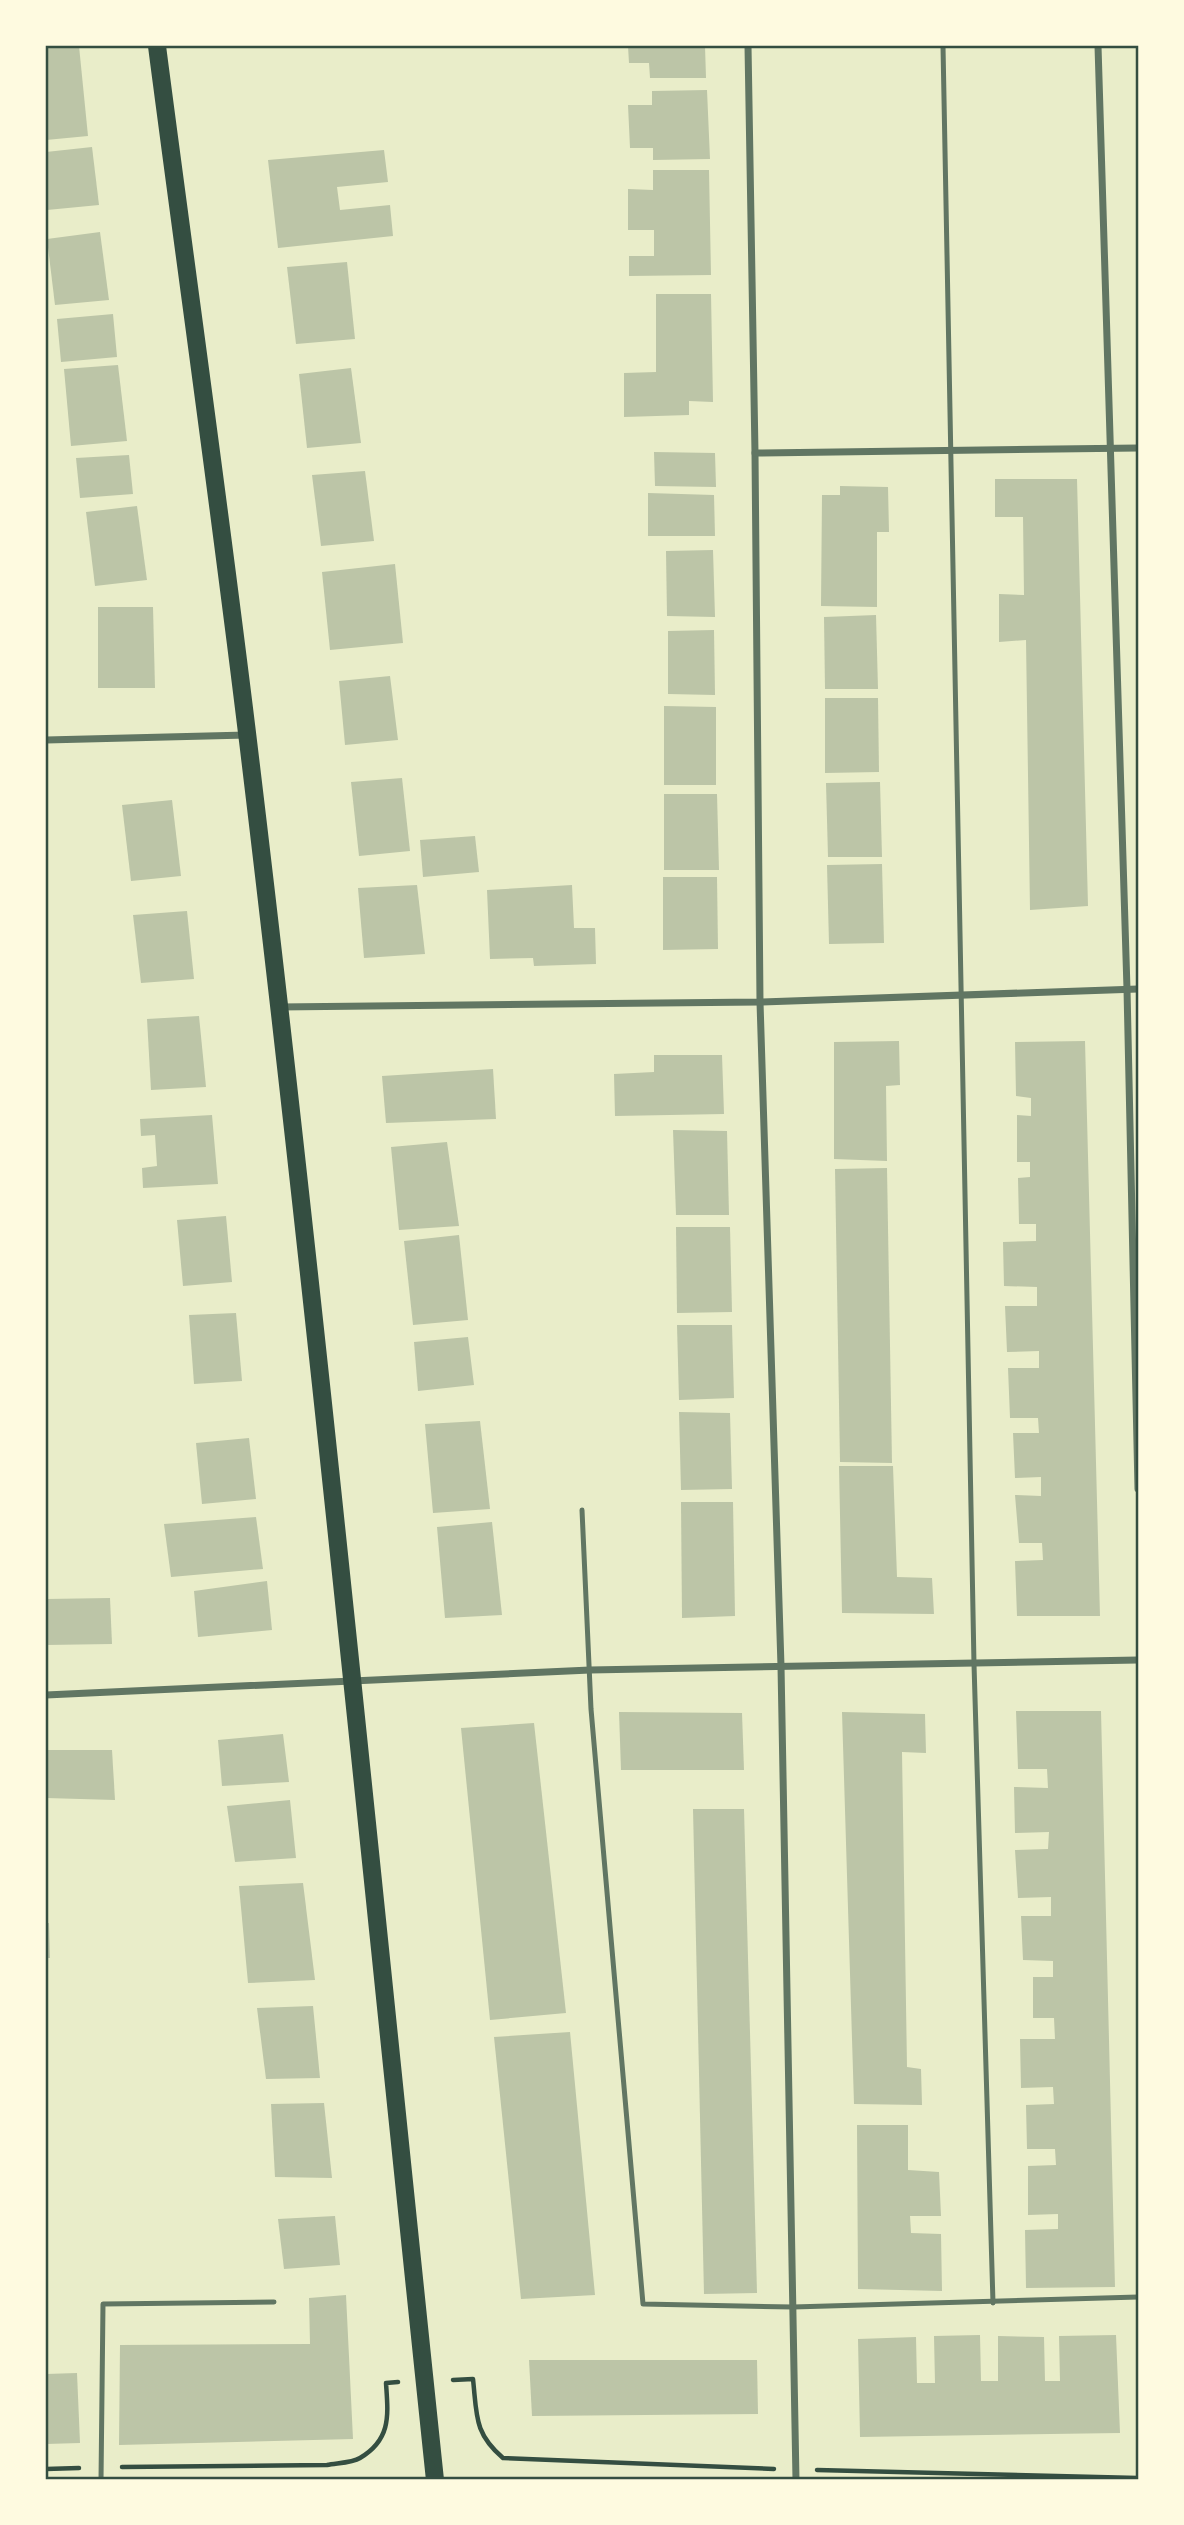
<svg xmlns="http://www.w3.org/2000/svg" width="1184" height="2525" viewBox="0 0 1184 2525" font-family="Helvetica,sans-serif">
	<rect width="100%" height="100%" fill="#e9edc9"/>
	<g fill="#bcc5a7">
		<polygon points="46,46 79,46 88,136 46,140"/>
		<polygon points="628,46 705,46 706,78 650,78 649,63 629,63"/>
		<polygon points="707,90 710,159 653,160 653,148 630,148 628,105 652,105 652,91"/>
		<polygon points="92,147 99,205 47,210 46,152"/>
		<polygon points="384,150 388,182 337,187 340,210 390,205 393,236 278,248 268,160"/>
		<polygon points="653,170 709,170 711,275 629,276 629,256 654,256 654,230 628,230 628,189 653,190"/>
		<polygon points="100,232 109,300 55,305 47,239"/>
		<polygon points="347,262 355,339 296,344 287,267"/>
		<polygon points="656,294 711,294 713,402 689,401 689,415 624,417 624,373 656,372"/>
		<polygon points="113,314 117,357 61,362 57,319"/>
		<polygon points="118,365 127,441 71,446 64,369"/>
		<polygon points="351,368 361,443 307,448 299,374"/>
		<polygon points="654,452 715,453 716,487 655,486"/>
		<polygon points="129,455 133,494 80,498 76,458"/>
		<polygon points="365,471 374,541 321,546 312,475"/>
		<polygon points="995,479 1077,479 1088,906 1030,910 1026,640 999,642 999,594 1024,595 1023,517 995,517"/>
		<polygon points="840,486 888,487 889,532 877,532 877,607 821,606 822,495 840,495"/>
		<polygon points="648,493 714,495 715,536 648,536"/>
		<polygon points="137,506 147,580 95,586 86,512"/>
		<polygon points="713,550 715,617 667,616 666,551"/>
		<polygon points="395,564 403,643 330,650 322,572"/>
		<polygon points="98,607 153,607 155,688 98,688"/>
		<polygon points="876,615 878,689 825,689 824,617"/>
		<polygon points="714,630 715,695 668,694 668,631"/>
		<polygon points="390,676 398,740 345,745 339,681"/>
		<polygon points="825,698 878,698 879,772 825,773"/>
		<polygon points="664,706 716,707 716,785 664,785"/>
		<polygon points="402,778 410,851 359,856 351,782"/>
		<polygon points="880,782 882,857 828,857 826,783"/>
		<polygon points="664,794 717,794 719,870 664,870"/>
		<polygon points="172,800 181,876 131,881 122,805"/>
		<polygon points="475,836 479,872 423,877 420,840"/>
		<polygon points="882,864 884,943 829,944 827,865"/>
		<polygon points="663,877 717,877 718,949 663,950"/>
		<polygon points="417,885 425,954 364,958 358,888"/>
		<polygon points="572,885 574,928 595,928 596,964 534,966 533,958 490,959 487,890"/>
		<polygon points="187,911 194,979 141,983 133,915"/>
		<polygon points="199,1016 206,1087 151,1090 147,1019"/>
		<polygon points="899,1041 900,1085 886,1086 887,1161 834,1159 834,1042"/>
		<polygon points="1085,1041 1100,1616 1017,1616 1015,1561 1043,1560 1042,1543 1019,1543 1015,1495 1041,1496 1041,1477 1015,1478 1013,1433 1039,1433 1038,1418 1010,1418 1008,1368 1039,1368 1039,1351 1007,1352 1005,1306 1037,1306 1037,1287 1004,1286 1003,1242 1036,1241 1036,1224 1019,1224 1018,1178 1030,1177 1030,1162 1017,1162 1017,1115 1031,1116 1031,1098 1016,1096 1015,1042"/>
		<polygon points="654,1055 722,1055 724,1114 615,1116 614,1074 654,1072"/>
		<polygon points="493,1069 496,1119 386,1123 382,1076"/>
		<polygon points="212,1115 218,1184 143,1188 142,1168 157,1166 155,1135 141,1136 140,1119"/>
		<polygon points="673,1130 727,1131 729,1215 676,1215"/>
		<polygon points="447,1142 459,1226 399,1230 391,1147"/>
		<polygon points="887,1168 892,1463 840,1462 835,1169"/>
		<polygon points="226,1216 232,1282 183,1286 177,1220"/>
		<polygon points="676,1227 730,1227 732,1312 677,1313"/>
		<polygon points="459,1235 468,1320 413,1325 404,1241"/>
		<polygon points="236,1313 242,1381 194,1384 189,1315"/>
		<polygon points="677,1325 732,1325 734,1398 679,1400"/>
		<polygon points="468,1337 474,1385 418,1391 414,1342"/>
		<polygon points="679,1412 730,1413 732,1489 681,1490"/>
		<polygon points="480,1421 490,1509 433,1513 425,1424"/>
		<polygon points="249,1438 256,1499 202,1504 196,1443"/>
		<polygon points="839,1466 893,1466 897,1577 932,1578 934,1614 842,1613"/>
		<polygon points="681,1502 733,1502 735,1616 682,1618"/>
		<polygon points="256,1517 263,1569 171,1577 164,1524"/>
		<polygon points="492,1522 502,1615 445,1618 437,1527"/>
		<polygon points="267,1581 272,1630 198,1637 194,1591"/>
		<polygon points="110,1598 112,1644 46,1645 46,1599"/>
		<polygon points="1016,1711 1101,1711 1115,2287 1026,2288 1025,2230 1058,2229 1058,2214 1028,2215 1028,2166 1056,2165 1055,2149 1027,2149 1026,2105 1054,2104 1053,2087 1021,2088 1020,2039 1055,2039 1054,2018 1033,2018 1033,1977 1053,1977 1053,1961 1023,1960 1021,1916 1051,1916 1051,1897 1018,1898 1015,1850 1048,1849 1049,1832 1015,1833 1014,1787 1048,1788 1047,1769 1018,1769"/>
		<polygon points="619,1712 742,1713 744,1770 621,1770"/>
		<polygon points="842,1712 925,1714 926,1753 902,1752 907,2067 921,2069 922,2105 854,2104"/>
		<polygon points="534,1723 566,2013 490,2020 461,1728"/>
		<polygon points="283,1734 289,1782 222,1786 218,1740"/>
		<polygon points="46,1750 112,1750 115,1800 46,1798"/>
		<polygon points="290,1800 296,1858 235,1862 227,1806"/>
		<polygon points="693,1809 744,1809 757,2293 704,2294"/>
		<polygon points="303,1883 315,1980 248,1983 239,1886"/>
		<polygon points="46,1923 49,1923 50,1958 46,1958"/>
		<polygon points="313,2006 320,2078 266,2079 257,2008"/>
		<polygon points="570,2032 595,2295 521,2299 494,2037"/>
		<polygon points="324,2103 332,2178 275,2177 271,2104"/>
		<polygon points="857,2125 908,2125 908,2170 939,2172 941,2216 910,2216 911,2233 941,2234 942,2291 858,2289"/>
		<polygon points="335,2216 340,2265 284,2269 278,2219"/>
		<polygon points="346,2295 353,2439 119,2445 120,2345 310,2344 309,2298"/>
		<polygon points="980,2335 981,2381 998,2381 998,2336 1044,2337 1045,2381 1060,2381 1059,2336 1116,2335 1120,2433 860,2437 858,2339 916,2337 917,2383 935,2383 934,2336"/>
		<polygon points="529,2360 757,2360 758,2414 532,2416"/>
		<polygon points="77,2373 80,2443 46,2444 46,2374"/>
	</g>
	<g fill="none" stroke-linecap="round" stroke-linejoin="round">
		<g stroke="#344e41" stroke-width="4.5">
			<path d="M453 2380 473 2379C477 2416 474 2433 503 2458L774 2469"/>
			<path d="M122 2467 327 2465C337 2463 352 2463 360 2458 392 2439 388 2414 386 2383L398 2382"/>
			<polyline points="46,2469 79,2468"/>
			<polyline points="817,2470 1138,2478"/>
		</g>
		<g stroke="#617663" stroke-width="5">
			<polyline points="943,46 974,1664 993,2303"/>
			<polyline points="582,1510 591,1709 643,2304 793,2307 1138,2297"/>
			<polyline points="101,2480 103,2304 274,2302"/>
		</g>
		<g stroke="#617663" stroke-width="7">
			<polyline points="748,46 755,453 760,1002 781,1666 796,2480"/>
			<polyline points="1098,46 1127,989 1138,1489"/>
			<polyline points="755,453 1138,448"/>
			<polyline points="46,740 247,735"/>
			<polyline points="279,1007 760,1002 1138,989"/>
			<polyline points="46,1695 590,1670 1138,1660"/>
		</g>
		<path stroke="#344e41" stroke-width="18" d="M157 46C187 277 220 509 248 741 318 1320 374 1900 435 2480"/>
	</g>
	<rect width="1184" height="2525" fill="none" stroke="#fefae0" stroke-width="94"/>
	<rect x="47" y="47" width="1090" height="2431" fill="none" stroke="#344e41" stroke-width="2.5"/>
</svg>
